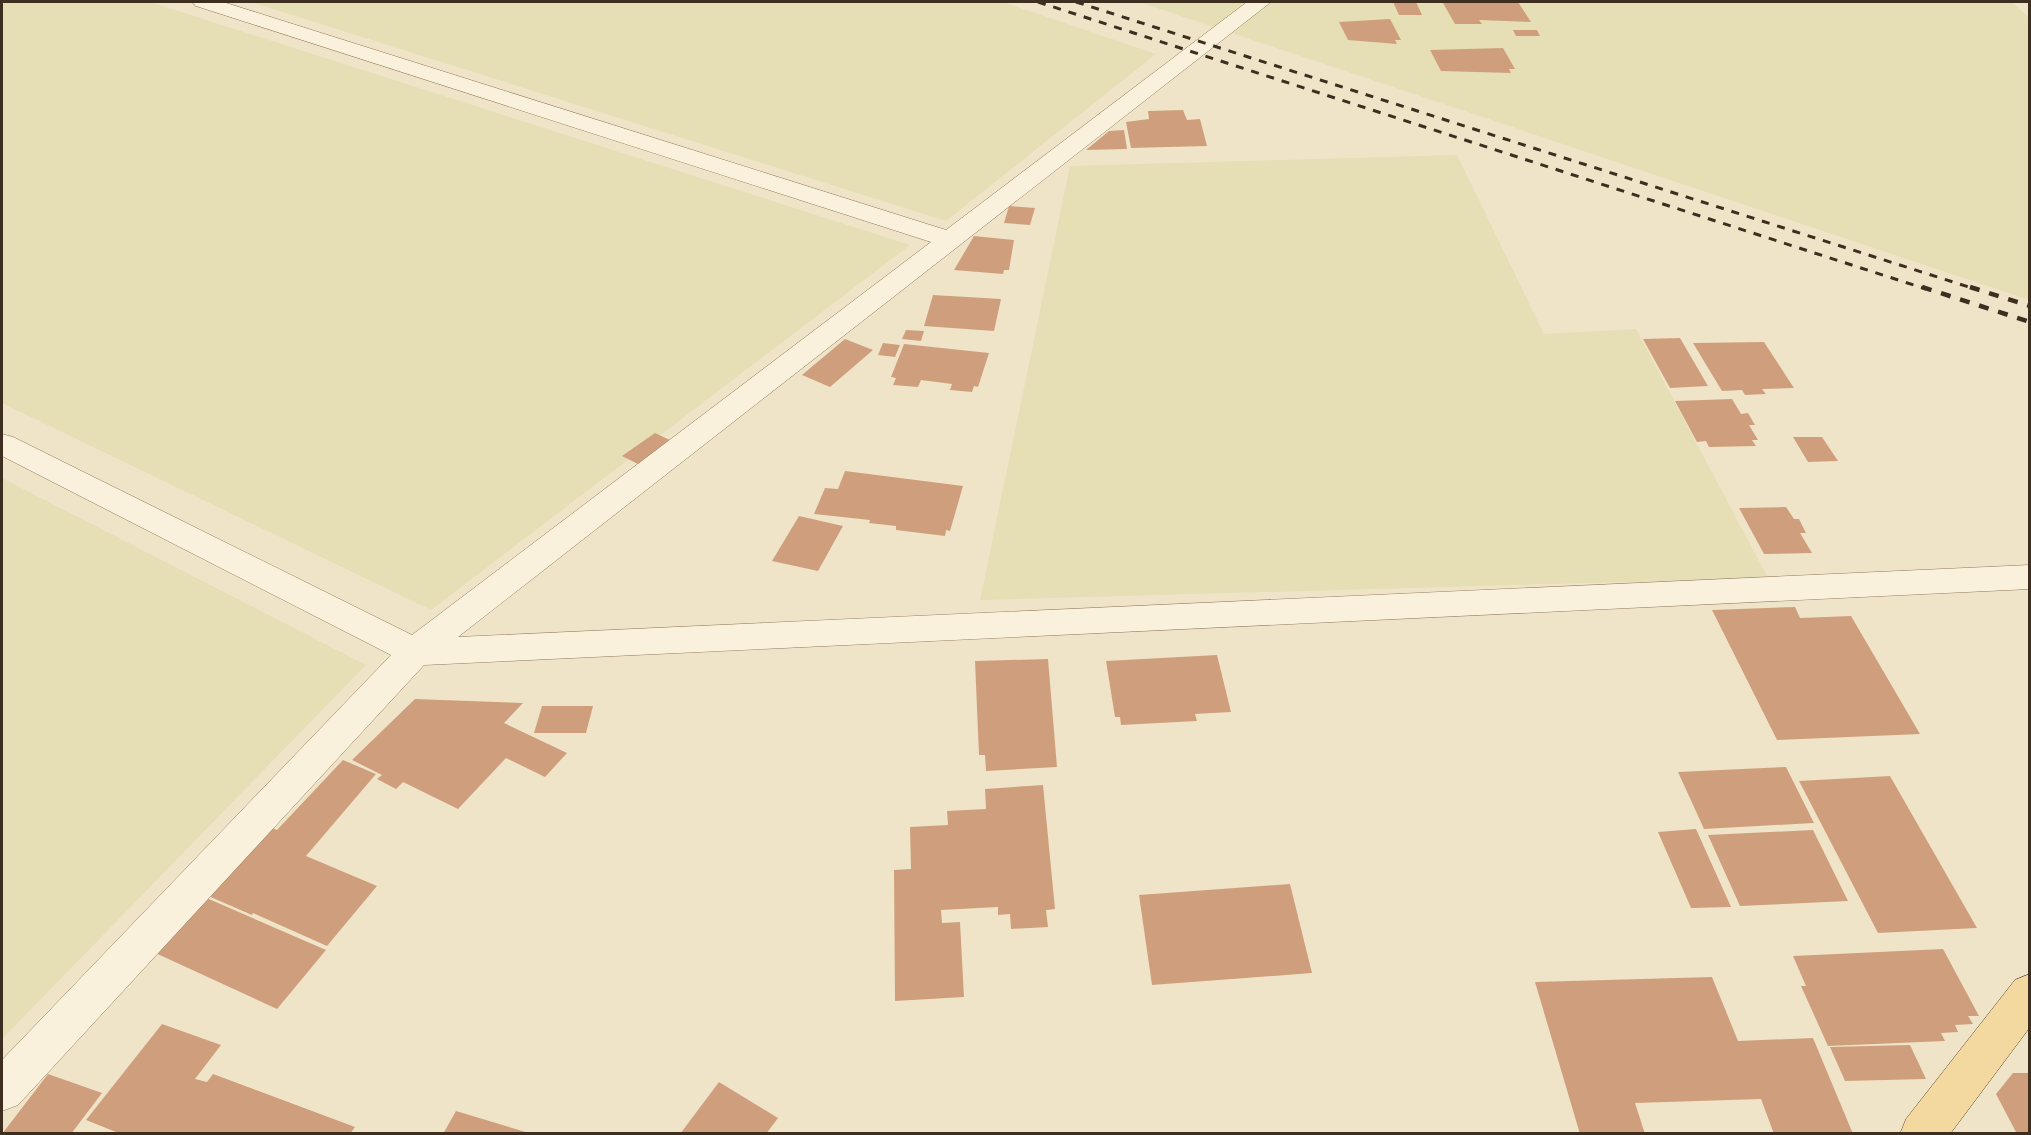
<svg xmlns="http://www.w3.org/2000/svg" width="2031" height="1135" viewBox="0 0 2031 1135" font-family="'Roboto Serif',serif">
	<rect width="100%" height="100%" fill="#f0e4c8"/>
	<g fill="#e6deb5">
		<polygon points="5,2 150,2 910,245 431,610 2,403 2,3"/>
		<polygon points="251,2 1003,2 1156,54 946,221"/>
		<polygon points="1139,2 2012,2 2029,18 2029,300"/>
		<polygon points="1457,155 1544,334 1636,329 1768,578 980,600 1070,166"/>
		<polygon points="2,478 366,665 2,1039"/>
	</g>
	<g fill="#cf9f7d">
		<polygon points="1393,2 1416,2 1422,15 1399,15"/>
		<polygon points="1518,2 1531,22 1479,20 1482,24 1455,24 1443,3"/>
		<polygon points="1390,19 1401,40 1395,40 1397,44 1348,40 1339,22"/>
		<polygon points="1513,30 1537,30 1540,36 1516,36"/>
		<polygon points="1503,48 1515,69 1509,69 1511,73 1441,71 1430,50"/>
		<polygon points="1183,110 1187,120 1200,119 1207,146 1131,148 1126,122 1149,119 1148,111"/>
		<polygon points="1124,130 1127,149 1086,150 1109,131"/>
		<polygon points="1009,206 1035,208 1030,225 1004,223"/>
		<polygon points="974,236 1014,240 1009,270 1004,270 1003,274 954,270"/>
		<polygon points="933,295 1001,299 994,331 924,326"/>
		<polygon points="906,330 924,331 921,341 902,339"/>
		<polygon points="1680,338 1708,386 1670,388 1643,339"/>
		<polygon points="845,339 873,350 830,387 802,375"/>
		<polygon points="1764,342 1794,388 1762,389 1766,394 1745,395 1742,390 1722,391 1693,343"/>
		<polygon points="883,343 900,345 895,357 878,355"/>
		<polygon points="904,344 989,353 978,387 974,386 972,392 950,390 952,384 921,380 918,387 893,385 896,378 891,377"/>
		<polygon points="1732,399 1741,414 1748,413 1755,425 1749,425 1758,440 1752,440 1756,446 1709,447 1706,441 1697,442 1675,401"/>
		<polygon points="655,433 672,441 644,467 622,456"/>
		<polygon points="1793,437 1822,437 1838,461 1808,462"/>
		<polygon points="845,471 963,486 950,531 946,530 945,536 896,530 896,526 869,523 870,520 814,514 825,488 838,489"/>
		<polygon points="1786,507 1794,519 1799,519 1806,533 1800,533 1812,553 1764,554 1739,508"/>
		<polygon points="799,516 843,526 818,571 772,561"/>
		<polygon points="1795,607 1800,618 1851,616 1920,734 1777,740 1712,610"/>
		<polygon points="1217,655 1231,712 1195,714 1197,721 1121,725 1120,717 1115,717 1106,661"/>
		<polygon points="1048,659 1057,767 986,771 985,755 979,755 975,661"/>
		<polygon points="415,699 523,703 504,723 567,753 545,777 506,758 458,809 403,782 396,789 377,779 382,775 352,760"/>
		<polygon points="542,706 593,706 586,733 534,733"/>
		<polygon points="343,760 376,774 306,856 377,886 327,946 253,913 252,915 206,895 270,827 277,830"/>
		<polygon points="1786,767 1814,823 1704,829 1678,772"/>
		<polygon points="1890,776 1977,928 1878,933 1799,781"/>
		<polygon points="1043,785 1055,909 1046,910 1048,927 1011,929 1010,914 998,915 998,907 941,910 942,923 960,922 964,997 895,1001 894,870 911,869 910,827 948,825 947,811 986,809 985,789"/>
		<polygon points="1696,829 1731,907 1691,908 1658,832"/>
		<polygon points="1813,830 1848,901 1740,906 1708,835"/>
		<polygon points="1290,884 1312,973 1152,985 1139,895"/>
		<polygon points="202,896 326,950 277,1009 151,951"/>
		<polygon points="1943,949 1979,1016 1968,1016 1973,1024 1955,1025 1958,1032 1941,1033 1945,1041 1828,1046 1801,986 1806,986 1793,956"/>
		<polygon points="1712,977 1738,1041 1813,1038 1853,1134 1774,1134 1761,1099 1635,1103 1645,1134 1580,1134 1535,982"/>
		<polygon points="162,1024 221,1045 195,1079 207,1082 213,1074 355,1127 350,1134 121,1134 86,1120"/>
		<polygon points="1910,1045 1926,1079 1845,1081 1830,1047"/>
		<polygon points="2013,1073 2030,1073 2030,1134 2017,1134 1996,1094"/>
		<polygon points="48,1074 102,1093 71,1134 2,1134"/>
		<polygon points="719,1082 778,1118 766,1134 680,1134"/>
		<polygon points="456,1111 529,1133 529,1134 443,1134"/>
	</g>
	<g fill="none" stroke-linecap="round" stroke-linejoin="round">
		<defs>
			<polygon id="minor" points="192,2 223,2 946,230 1247,2 1271,2 458,637 2030,565 2030,589 424,665 18,1105 2,1111 2,1060 391,655 2,456 2,434 13,437 412,635 931,242 196,6"/>
			<polygon id="major" points="2030,974 2030,1027 1950,1134 1900,1134 1906,1119 2015,980"/>
		</defs>
		<use href="#minor" stroke="#8d765c" stroke-width="1"/>
		<use href="#major" stroke="#5b4430" stroke-width="1"/>
		<use href="#minor" fill="#faf1dc" fill-rule="evenodd"/>
		<use href="#major" fill="#f3d9a0" fill-rule="evenodd"/>
		<g stroke="#3d2e20" stroke-width="3" stroke-dasharray="8 8" stroke-linecap="butt">
			<polyline points="1038,2 1926,289"/>
			<polyline points="1076,2 1975,289"/>
		</g>
		<g stroke="#3d2e20" stroke-width="4.5" stroke-dasharray="10 10" stroke-linecap="butt">
			<polyline points="1922,287 2030,322"/>
			<polyline points="1970,287 2030,306"/>
		</g>
	</g>
	<rect width="2031" height="1135" fill="none" stroke="#3d2e20" stroke-width="6"/>
</svg>
